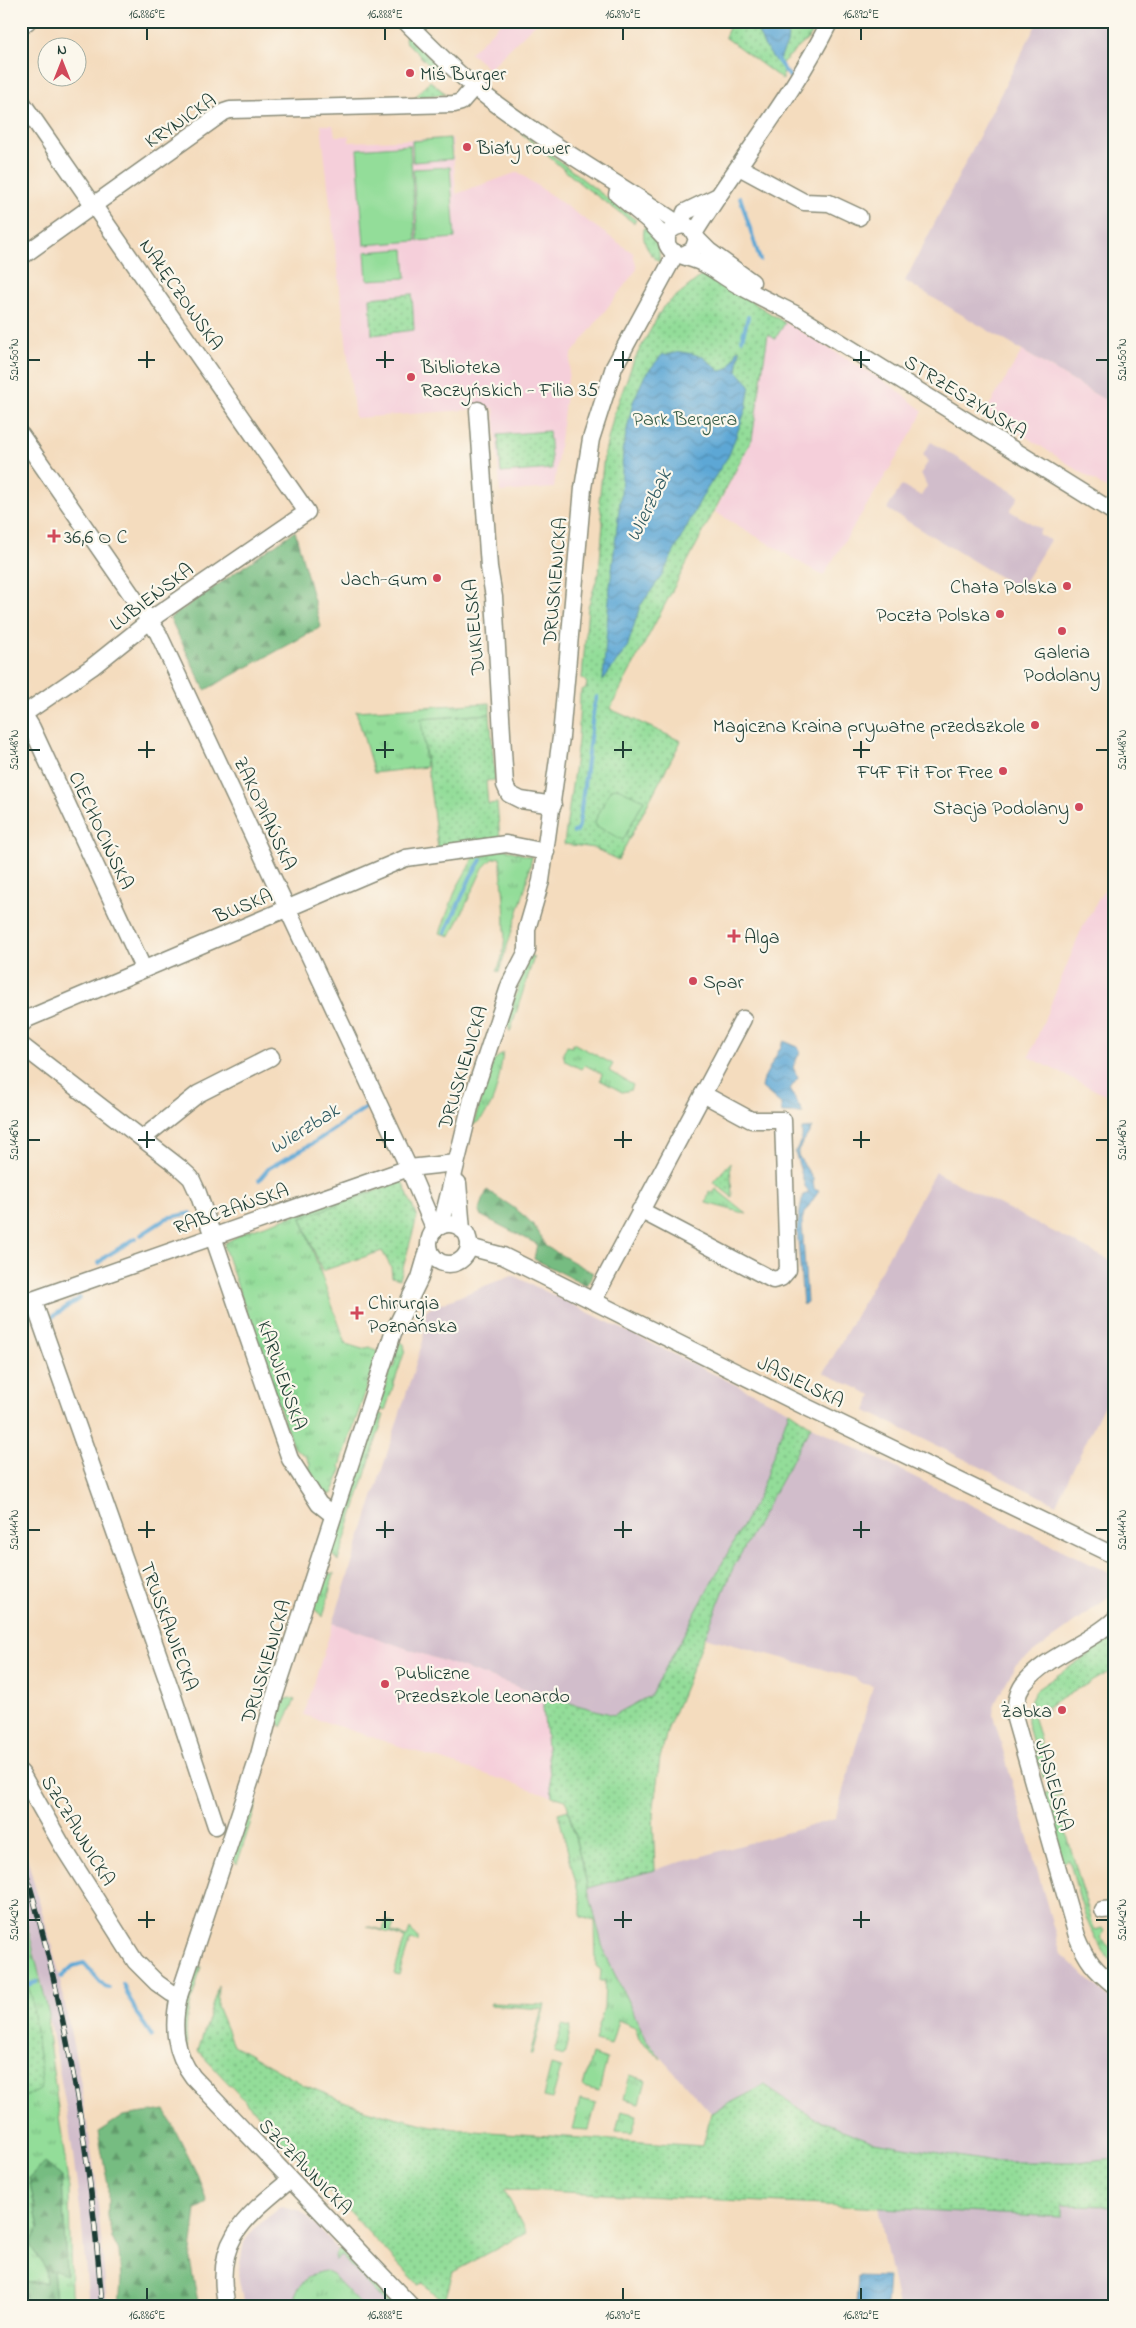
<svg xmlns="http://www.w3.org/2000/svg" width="1136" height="2328" viewBox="0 0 1136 2328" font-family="'Indie Flower',sans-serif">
	<defs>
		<pattern id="grass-tufts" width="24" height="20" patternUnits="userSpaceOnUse" patternTransform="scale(1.25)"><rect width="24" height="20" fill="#93dd99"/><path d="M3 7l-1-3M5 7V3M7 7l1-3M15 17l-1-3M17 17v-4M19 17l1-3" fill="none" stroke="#77b47e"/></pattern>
		<pattern id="forest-firs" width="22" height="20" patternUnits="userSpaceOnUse" patternTransform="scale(1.25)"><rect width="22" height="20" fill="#76bc81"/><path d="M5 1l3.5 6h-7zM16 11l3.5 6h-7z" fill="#609a6a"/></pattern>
		<pattern id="park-dots" width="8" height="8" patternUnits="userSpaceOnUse" patternTransform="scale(1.25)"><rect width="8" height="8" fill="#93dd99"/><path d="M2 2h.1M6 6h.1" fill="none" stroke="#77b47e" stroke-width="1.8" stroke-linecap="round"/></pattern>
		<pattern id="water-waves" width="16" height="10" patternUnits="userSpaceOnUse" patternTransform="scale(1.25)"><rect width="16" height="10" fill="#5da7d5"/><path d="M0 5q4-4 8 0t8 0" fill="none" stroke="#4c89ae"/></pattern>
	</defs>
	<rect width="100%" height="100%" fill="#fbf7ec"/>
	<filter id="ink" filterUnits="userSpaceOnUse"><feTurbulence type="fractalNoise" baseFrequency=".02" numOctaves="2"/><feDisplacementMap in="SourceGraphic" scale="10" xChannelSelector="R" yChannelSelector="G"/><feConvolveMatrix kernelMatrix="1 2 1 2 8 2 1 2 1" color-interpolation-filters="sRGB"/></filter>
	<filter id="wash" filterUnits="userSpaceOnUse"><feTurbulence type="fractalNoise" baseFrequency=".0096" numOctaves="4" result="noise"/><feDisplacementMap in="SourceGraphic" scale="20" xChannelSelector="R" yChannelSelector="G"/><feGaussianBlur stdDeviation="1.12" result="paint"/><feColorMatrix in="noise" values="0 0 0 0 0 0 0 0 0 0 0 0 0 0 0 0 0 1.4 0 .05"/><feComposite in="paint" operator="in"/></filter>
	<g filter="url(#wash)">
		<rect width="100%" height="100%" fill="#f4dcbe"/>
		<g fill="#f5cfda">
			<polygon points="503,21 538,21 489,69 470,53"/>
			<polygon points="321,125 333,125 335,136 349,136 349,142 452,138 456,194 518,172 633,253 637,269 571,355 554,488 500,492 494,408 355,418"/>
			<polygon points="784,321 893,387 923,411 913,431 823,576 715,512 752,439 768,334 775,338"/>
			<polygon points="1022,351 1115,406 1115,494 986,411"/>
			<polygon points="1115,871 1115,1100 1029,1057 1082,928"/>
			<polygon points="333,1623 547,1697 543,1708 552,1796 304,1715"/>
		</g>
		<g fill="#d1bdcb">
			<polygon points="1038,21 1115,21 1115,406 905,281"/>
			<polygon points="931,442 1019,496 1010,511 1041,529 1038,534 1050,540 1020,589 887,509 902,485 921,496 927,486 921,473 928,462 923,454"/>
			<polygon points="935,1172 1115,1263 1115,1382 1056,1504 866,1411 872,1395 824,1373"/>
			<polygon points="512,1275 789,1411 759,1495 651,1695 614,1715 547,1697 333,1623 423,1341 426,1310"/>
			<polygon points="811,1426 1115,1576 1115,1593 1015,1666 994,1705 993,1715 1061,1954 1115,2004 1115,2158 1078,2162 993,2162 874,2142 824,2123 801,2110 765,2085 711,2113 647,2041 604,1952 588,1888 835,1819 873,1686 861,1683 855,1678 705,1637 733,1568"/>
			<polygon points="21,1836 57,1966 80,2079 96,2182 107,2307 89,2307 81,2216 68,2118 49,2015 21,1896"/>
			<polygon points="1061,2205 1115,2206 1115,2307 898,2307 878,2207 1061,2217"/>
			<polygon points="282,2206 302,2211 392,2307 244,2307 238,2274 244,2242 255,2228"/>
		</g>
		<g fill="url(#grass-tufts)" stroke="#598d66">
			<polygon points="406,34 441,68 436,72 405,41"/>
			<path d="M485 105C537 142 585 182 636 220L634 223 582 185 514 127 480 106Z"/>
			<polygon points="490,703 490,714 422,719 426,767 374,773 356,711"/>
			<path d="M501 848 532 857 525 889 499 972 496 971C512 949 502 884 500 857L492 859 483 868 451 936 440 933 456 889 474 857 469 855 404 867 401 870V863Z"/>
			<polygon points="529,955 534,957 510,1032 507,1022"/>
			<polygon points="573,1043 613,1064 609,1071 633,1085 631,1090 622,1092 600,1080 602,1074 585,1065 581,1069 565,1061 563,1053 567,1046 572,1047"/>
			<path d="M503 1053C499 1077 496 1112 473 1125L494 1060Z"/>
			<polygon points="716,1189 747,1214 706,1203 709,1191 713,1193"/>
			<polygon points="368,1191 369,1193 301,1218 346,1344 362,1349 370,1347 377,1351 378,1355 342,1460 340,1467 342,1470 332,1494 321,1494 309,1478 310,1464 306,1456 293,1447 224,1247 225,1243 247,1231"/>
			<polygon points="399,1342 404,1344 405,1350 385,1411 378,1409 391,1367 394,1368 396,1361 394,1360"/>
			<polygon points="373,1412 384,1415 338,1561 328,1549"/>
			<polygon points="334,1573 323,1617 310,1605 319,1576"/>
			<polygon points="290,1698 295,1700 282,1727 275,1718 280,1701"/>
			<polygon points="1048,1709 1033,1715 1048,1769 1055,1767 1054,1773 1043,1778 1027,1723 1027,1714"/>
			<path d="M1056 1790 1062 1795 1056 1797 1094 1930 1103 1928 1105 1931 1100 1938 1115 1952V1966C1087 1937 1080 1898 1069 1860L1059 1863 1043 1794Z"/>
			<polygon points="250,1800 257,1803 237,1864 233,1858"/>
			<polygon points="568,1810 604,1952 647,2041 662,2059 639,2039 635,2027 618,2020 611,2045 595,2041 604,2007 605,1981 600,1981 601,1970 596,1966 595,1921 581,1917 581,1903 558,1813"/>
			<polygon points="21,1900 49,2015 48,2034 69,2189 71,2292 74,2305 56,2300 53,2269 66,2274 62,2177 45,2163 29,2178 39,2229 29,2244 45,2267 46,2284 23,2282 28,2307 21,2307"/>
			<polygon points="386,1921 394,1924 391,1932 407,1937 410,1929 418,1937 418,1942 410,1940 399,1975 394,1974 405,1938 367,1926 383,1930"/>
			<path d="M196 1962 201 1967 187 2016 186 2033 188 2056C176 2022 187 1995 196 1962Z"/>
			<polygon points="491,2003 545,2005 532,2054 530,2054 542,2009 490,2005"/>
			<polygon points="562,2025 571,2027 564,2056 554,2053"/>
			<polygon points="592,2054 607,2059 599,2091 583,2087"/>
			<polygon points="551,2065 561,2068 552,2099 543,2097"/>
			<polygon points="630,2075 646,2080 640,2103 624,2099"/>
			<polygon points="580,2099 596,2103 589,2130 572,2129"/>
			<polygon points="621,2111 637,2115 632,2133 616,2132"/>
			<polygon points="339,2249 394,2307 389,2307 341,2256 335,2261 334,2256"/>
			<path d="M326 2271 332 2274 363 2307H294C292 2289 308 2272 326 2271Z"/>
		</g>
		<g fill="url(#forest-firs)" stroke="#4a7c5a">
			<polygon points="295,531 321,627 205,690 170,618"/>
			<path d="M487 1190C510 1206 536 1218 545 1246L593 1273 590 1281 586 1285 534 1259 537 1244 480 1215 479 1211Z"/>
			<polygon points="165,2110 198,2176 207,2203 196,2209 190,2261 199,2307 119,2307 121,2280 119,2252 112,2238 108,2216 108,2185 98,2132 123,2116"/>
			<polygon points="45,2163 62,2177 66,2275 53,2270 56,2300 74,2305 74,2307 28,2307 23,2281 46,2283 45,2267 29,2244 39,2229 29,2178"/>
		</g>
		<g fill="url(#park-dots)" stroke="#598d66">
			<polygon points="732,21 818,21 810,37 782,63 783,80 725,37"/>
			<polygon points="430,81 446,94 416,97 416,96"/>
			<path d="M645 226 658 243 660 263C649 254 640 241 645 226Z"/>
			<polygon points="706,272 785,323 775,339 768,334 752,439 610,709 681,741 618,860 594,848 564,844 578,741 580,694 582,690 586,688 587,683 582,678 588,607 599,572 603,523 599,501 604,456 614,414 634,360 663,307"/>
			<polygon points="412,294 414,330 372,335 370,298"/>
			<polygon points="549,431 552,469 501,473 498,435"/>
			<polygon points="490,714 495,780 486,781 488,804 497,803 500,838 438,848 421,719"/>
			<polygon points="730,1163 732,1197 713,1182"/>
			<polygon points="402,1181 417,1217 400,1279 392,1277 391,1267 382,1251 322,1271 301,1218"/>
			<polygon points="789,1411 811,1426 733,1568 668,1728 660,1758 653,1815 655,1870 588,1888 566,1800 552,1796 543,1708 547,1697 614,1715 651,1695 759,1495"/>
			<polygon points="1115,1636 1115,1668 1049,1706 1028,1712 1030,1702 1036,1690"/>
			<polygon points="21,1966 32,1998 42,2081 40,2090 32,2094 21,2096"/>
			<polygon points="218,1986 217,2006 233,2045 304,2085 366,2110 432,2126 474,2131 703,2146 711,2113 765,2085 801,2110 824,2123 874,2142 993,2162 1078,2162 1115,2158 1115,2206 1062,2205 1062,2217 504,2189 526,2233 453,2272 444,2304 423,2283 418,2285 198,2051"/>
		</g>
		<g fill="#93dd99" stroke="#598d66">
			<polygon points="450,138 452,159 413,162 412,141"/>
			<polygon points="410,145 416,241 364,245 357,149"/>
			<polygon points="450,167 455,238 418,241 413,169"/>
			<polygon points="404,249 406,278 367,280 365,252"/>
			<polygon points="617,788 644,800 623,840 596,826 595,821 611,789"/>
		</g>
		<g fill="url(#water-waves)" stroke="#3e7284">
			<polygon points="753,21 789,21 787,44 779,60 775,61 764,45"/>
			<path d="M738 349 740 350 737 371 750 385 746 409 729 455 703 495 661 577 640 606 627 648 603 680 610 586 621 493 623 448 633 402 645 375 662 355 682 352 693 354 703 357 720 371C731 371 734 358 738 349Z"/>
			<polygon points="784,1041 798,1047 800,1052 793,1067 798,1078 790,1089 803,1113 782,1113 781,1104 762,1088 764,1078"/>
			<polygon points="812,1128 798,1150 798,1155 813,1179 814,1189 819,1191 804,1213 802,1221 807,1302 803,1305 797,1227 803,1195 809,1193 805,1186 795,1152 802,1138 802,1129"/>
			<polygon points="858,2276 888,2277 886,2306 856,2305"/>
		</g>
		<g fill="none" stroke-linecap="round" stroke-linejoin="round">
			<g stroke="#5da7d5" stroke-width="4">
				<polyline points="775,57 790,77"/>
				<polyline points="740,197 760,260"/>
				<polyline points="742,339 748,317"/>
				<polyline points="574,832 577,831 579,825 594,706 597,697"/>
				<polyline points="446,932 471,876 481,860"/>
				<polyline points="259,1180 269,1168 315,1142 368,1106"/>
				<polyline points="141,1235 167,1218 191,1213"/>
				<polyline points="99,1263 105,1257 136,1238"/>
				<polyline points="52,1317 80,1298"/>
				<polyline points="21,1334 29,1325"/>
				<polyline points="61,1977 73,1966 84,1963 105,1987 109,1988"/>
				<polyline points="21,1983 27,1985 37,1982"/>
				<polyline points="123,1984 137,2014 152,2036"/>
			</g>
		</g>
	</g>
	<g filter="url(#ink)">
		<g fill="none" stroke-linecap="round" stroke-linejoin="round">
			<defs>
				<g id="minor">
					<path d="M405 21C430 46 455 72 483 94 546 143 615 181 680 225"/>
					<polyline points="21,26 28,21"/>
					<polyline points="21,101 307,512 157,615 92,667 21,716"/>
					<polyline points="739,167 804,202 829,203 859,217"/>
					<polyline points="617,194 648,220 667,240"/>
					<polyline points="680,225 685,212 716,197"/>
					<path d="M695 232C739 161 793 96 830 21"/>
					<polyline points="697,239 709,251 752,282"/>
					<path d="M683 255 693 250 697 239 692 229C678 218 657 236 671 250 678 256 691 258 700 262 714 268 726 279 740 286 758 296 777 305 795 314L1115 513"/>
					<polyline points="21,257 224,112 230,110 454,104 461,102 474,87"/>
					<polyline points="478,410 489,567 494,597 505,785 509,794 521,800 553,805"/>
					<polyline points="21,435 158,633 406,1162 435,1230"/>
					<polyline points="21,710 32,728 143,968"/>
					<polyline points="21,1025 27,1019 406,858 506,844 546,852"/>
					<polyline points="21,1045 179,1167 191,1178 198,1193 290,1459 319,1504 333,1515"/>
					<polyline points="143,1138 198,1094 271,1057"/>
					<polyline points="458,1183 462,1230"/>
					<polyline points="640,1210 773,1280 781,1278 788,1270 783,1120 751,1120 703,1094"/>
					<circle cx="449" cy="1244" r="20"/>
					<polyline points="441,1226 472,1099 510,984 527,951 527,929 541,881 561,737 583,488 591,439 614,367 676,253"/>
					<polyline points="469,1247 503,1256 804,1406 1115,1556"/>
					<polyline points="33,1300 173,1696 216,1826"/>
					<polyline points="593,1301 743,1019"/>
					<polyline points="21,1304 409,1168 456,1163"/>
					<path d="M1115 1619C1088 1645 1046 1655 1023 1685 1016 1695 1015 1708 1015 1719L1077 1936C1087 1961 1095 1970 1115 1986"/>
					<polyline points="21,1773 63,1847 135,1961 157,1983 171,1993 179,1996"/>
					<polyline points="1102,1910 1115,1909"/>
					<path d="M227 2307C212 2242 244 2218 290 2180"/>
					<path d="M412 2307 193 2077C174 2052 172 2026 179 1996L259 1755 273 1701 393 1333 420 1278 429 1247"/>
				</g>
			</defs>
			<use href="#minor" stroke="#8a8c79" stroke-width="19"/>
			<use href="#minor" stroke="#fff" stroke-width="16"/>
			<defs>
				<path id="rail" d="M21 1855C65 2002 91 2153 102 2307"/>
			</defs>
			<use href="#rail" stroke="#1f3d34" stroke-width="5.5"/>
			<use href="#rail" stroke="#fbf7ec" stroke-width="4" stroke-dasharray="11" stroke-linecap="butt"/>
		</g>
	</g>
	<path fill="none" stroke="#1f3d34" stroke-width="2" d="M147 28V40M385 28V40M623 28V40M861 28V40M147 351V368M385 351V368M623 351V368M861 351V368M28 360H40M138 360H155M376 360H394M614 360H632M853 360H870M1096 360H1108M147 741V758M385 741V758M623 741V758M861 741V758M28 750H40M138 750H155M376 750H394M614 750H632M853 750H870M1096 750H1108M147 1131V1148M385 1131V1148M623 1131V1148M861 1131V1148M28 1140H40M138 1140H155M376 1140H394M614 1140H632M853 1140H870M1096 1140H1108M147 1521V1538M385 1521V1538M623 1521V1538M861 1521V1538M28 1530H40M138 1530H155M376 1530H394M614 1530H632M853 1530H870M1096 1530H1108M147 1911V1928M385 1911V1928M623 1911V1928M861 1911V1928M28 1920H40M138 1920H155M376 1920H394M614 1920H632M853 1920H870M1096 1920H1108M147 2288V2300M385 2288V2300M623 2288V2300M861 2288V2300"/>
	<g fill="#d1495b" stroke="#fbf7ec" stroke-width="2">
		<circle cx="410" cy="73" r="5"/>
		<circle cx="467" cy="147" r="5"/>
		<circle cx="411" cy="377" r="5"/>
		<path d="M51.5 528.5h5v5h5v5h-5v5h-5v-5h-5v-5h5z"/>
		<circle cx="437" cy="578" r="5"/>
		<circle cx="1067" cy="586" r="5"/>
		<circle cx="1000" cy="614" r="5"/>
		<circle cx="1062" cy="631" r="5"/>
		<circle cx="1035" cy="725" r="5"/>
		<circle cx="1003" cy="771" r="5"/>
		<circle cx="1079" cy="807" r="5"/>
		<path d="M731.5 928.5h5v5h5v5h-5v5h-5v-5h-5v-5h5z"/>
		<circle cx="693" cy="981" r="5"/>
		<path d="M354.5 1305.5h5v5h5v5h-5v5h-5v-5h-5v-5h5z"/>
		<circle cx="385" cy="1684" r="5"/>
		<circle cx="1062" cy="1710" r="5"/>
	</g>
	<g text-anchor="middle" stroke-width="4.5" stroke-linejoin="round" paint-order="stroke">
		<g font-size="20" fill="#1f3d34" stroke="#fbf7ec" text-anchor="start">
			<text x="420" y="80">Miś Burger</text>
			<text x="477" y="154">Biały rower</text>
			<text x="421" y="373">Biblioteka<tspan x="421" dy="23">Raczyńskich - Filia 35</tspan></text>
			<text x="64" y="543">36,6 O C</text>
			<text x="427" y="585" text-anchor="end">Jach-Gum</text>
			<text x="1057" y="593" text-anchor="end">Chata Polska</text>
			<text x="990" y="621" text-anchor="end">Poczta Polska</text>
			<text x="1062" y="658" text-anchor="middle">Galeria<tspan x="1062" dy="23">Podolany</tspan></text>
			<text x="1025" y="732" text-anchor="end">Magiczna Kraina prywatne przedszkole</text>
			<text x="993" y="778" text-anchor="end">F4F Fit For Free</text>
			<text x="1069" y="814" text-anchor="end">Stacja Podolany</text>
			<text x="744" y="943">Alga</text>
			<text x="703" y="988">Spar</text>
			<text x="368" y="1309">Chirurgia<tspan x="368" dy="23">Poznańska</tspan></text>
			<text x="395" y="1679">Publiczne<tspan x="395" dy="23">Przedszkole Leonardo</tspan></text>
			<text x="1052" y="1717" text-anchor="end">Żabka</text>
		</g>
		<g font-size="20" fill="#1f3d34" stroke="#fbf7ec">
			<text transform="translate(180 120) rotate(-34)" y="7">KRYNICKA</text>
			<text transform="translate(182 294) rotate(55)" y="7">NAŁĘCZOWSKA</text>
			<text transform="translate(966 396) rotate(32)" y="7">STRZESZYŃSKA</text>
			<text transform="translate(554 581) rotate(-85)" y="7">DRUSKIENICKA</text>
			<text transform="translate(151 596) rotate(-37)" y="7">LUBIEŃSKA</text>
			<text transform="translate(473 627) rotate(-95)" y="7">DUKIELSKA</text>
			<text transform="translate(266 813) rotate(65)" y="7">ZAKOPIAŃSKA</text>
			<text transform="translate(102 830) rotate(65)" y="7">CIECHOCIŃSKA</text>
			<text transform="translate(243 905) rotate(-22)" y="7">BUSKA</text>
			<text transform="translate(462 1067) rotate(-73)" y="7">DRUSKIENICKA</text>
			<text transform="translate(231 1208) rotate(-19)" y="7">RABCZAŃSKA</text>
			<text transform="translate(283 1375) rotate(71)" y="7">KARWIEŃSKA</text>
			<text transform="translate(801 1381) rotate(26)" y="7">JASIELSKA</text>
			<text transform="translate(170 1626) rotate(70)" y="7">TRUSKAWIECKA</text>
			<text transform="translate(265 1661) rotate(-73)" y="7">DRUSKIENICKA</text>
			<text transform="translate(1055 1785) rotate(74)" y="7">JASIELSKA</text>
			<text transform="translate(79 1830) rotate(59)" y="7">SZCZAWNICKA</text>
			<text transform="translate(306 2166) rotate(46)" y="7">SZCZAWNICKA</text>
		</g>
		<g font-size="20" fill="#365d48" stroke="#fbf7ec">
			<text x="685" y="425">Park Bergera</text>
		</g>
		<g font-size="21" font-style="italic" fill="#325d64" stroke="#fbf7ec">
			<text transform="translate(648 505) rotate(-64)" y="7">Wierzbak</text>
			<text transform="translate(304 1128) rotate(-32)" y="7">Wierzbak</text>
		</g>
	</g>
	<rect width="1136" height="2328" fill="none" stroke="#fbf7ec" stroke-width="55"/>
	<g transform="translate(62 62)"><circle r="24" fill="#fbf7ec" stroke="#a3ada2"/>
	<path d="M0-4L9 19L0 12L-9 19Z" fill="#d1495b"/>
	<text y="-8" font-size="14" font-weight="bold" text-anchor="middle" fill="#1f3d34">N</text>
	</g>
	<rect x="28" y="28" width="1080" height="2272" fill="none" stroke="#1f3d34" stroke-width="2"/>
	<g font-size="12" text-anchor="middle" fill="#1f3d34">
		<text x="147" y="18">16.886°E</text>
		<text x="385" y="18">16.888°E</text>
		<text x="623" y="18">16.890°E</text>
		<text x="861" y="18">16.892°E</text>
		<text transform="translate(14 360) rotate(-90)" y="4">52.450°N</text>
		<text transform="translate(1122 360) rotate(-90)" y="4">52.450°N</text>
		<text transform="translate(14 750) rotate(-90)" y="4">52.448°N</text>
		<text transform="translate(1122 750) rotate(-90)" y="4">52.448°N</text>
		<text transform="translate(14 1140) rotate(-90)" y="4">52.446°N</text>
		<text transform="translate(1122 1140) rotate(-90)" y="4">52.446°N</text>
		<text transform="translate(14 1530) rotate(-90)" y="4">52.444°N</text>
		<text transform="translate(1122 1530) rotate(-90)" y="4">52.444°N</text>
		<text transform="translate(14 1920) rotate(-90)" y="4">52.442°N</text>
		<text transform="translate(1122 1920) rotate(-90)" y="4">52.442°N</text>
		<text x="147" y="2319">16.886°E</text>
		<text x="385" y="2319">16.888°E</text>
		<text x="623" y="2319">16.890°E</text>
		<text x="861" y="2319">16.892°E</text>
	</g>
</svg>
